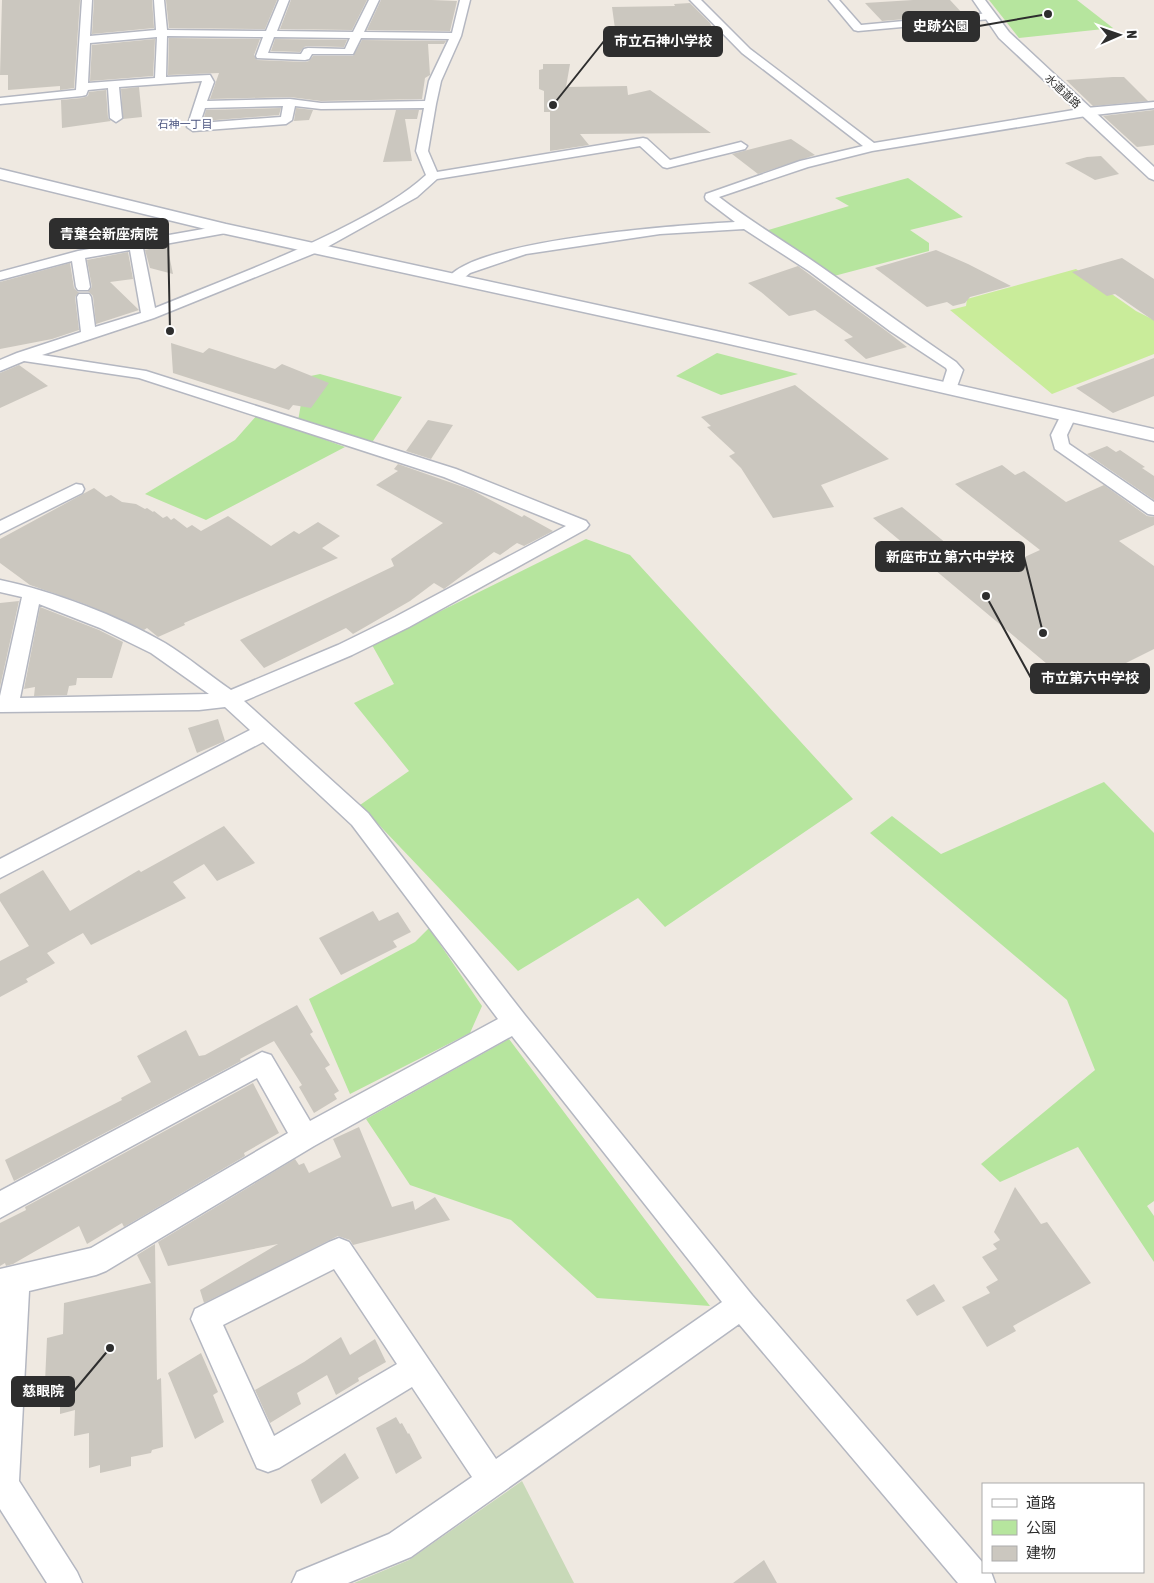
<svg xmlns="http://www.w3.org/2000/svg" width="1154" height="1583" viewBox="0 0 1154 1583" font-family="'Asap Condensed','Noto Sans JP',sans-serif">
	<rect width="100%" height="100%" fill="#efe9e1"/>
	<g fill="#b6e59e">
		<polygon points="989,0 1077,0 1113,28 1019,38"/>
		<polygon points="908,178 963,217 910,230 929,243 929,251 834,276 765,231 849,206 835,198"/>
		<polygon points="717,353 798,374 721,395 676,376"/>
		<polygon points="320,374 402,397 371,444 298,421 302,398 301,378"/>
		<polygon points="257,415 345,447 206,520 145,494 235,440"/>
		<polygon points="586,539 630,555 853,799 665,927 638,898 518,971 360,805 409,771 354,703 394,684 372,645"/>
		<polygon points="1104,782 1154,833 1154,1201 1147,1206 1154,1216 1154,1262 1078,1147 1000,1182 981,1164 1095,1070 1067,1000 870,833 892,816 941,854"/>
		<polygon points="429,928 482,1006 470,1033 350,1094 309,999 415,942"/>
		<polygon points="509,1039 710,1306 597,1298 511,1220 410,1185 366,1119"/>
	</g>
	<polygon fill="#c8d9b8" points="522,1481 574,1583 354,1583 409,1560"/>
	<polygon fill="#c9ec9a" points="1076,269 1136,311 1154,320 1154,354 1052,394 950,310 966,306 967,299"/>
	<g fill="#cbc7bf">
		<polygon points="2,0 80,0 74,88 60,90 60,86 8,90 8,75 0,75"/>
		<polygon points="94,0 152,0 154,28 92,34"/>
		<polygon points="166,0 277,0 265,29 169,28"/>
		<polygon points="291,0 367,0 352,30 280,29"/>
		<polygon points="381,0 432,0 457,1 450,31 367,30"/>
		<polygon points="913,0 950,0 963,14 882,21 865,3"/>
		<polygon points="690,3 710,23 717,41 625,44 621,36 616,36 612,7 675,6 674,4"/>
		<polygon points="169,38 260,39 254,55 257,60 305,62 309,61 313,56 353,56 362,40 446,41 444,44 428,44 430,75 425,78 422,99 321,101 290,97 210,99 219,73 168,75"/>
		<polygon points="155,39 153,76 90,81 92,45"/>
		<polygon points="275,39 347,40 344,47 308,46 304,47 300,52 271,51"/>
		<polygon points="543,64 570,64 566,87 627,86 628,95 650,90 711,133 580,134 589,145 550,151 550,112 544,112 544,91 539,89 539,70 543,69"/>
		<polygon points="1113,77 1124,77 1148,101 1093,106 1066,80"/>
		<polygon points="139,87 142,117 123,119 121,89"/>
		<polygon points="106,90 108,118 111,121 62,128 61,100 82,98 88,96 89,92"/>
		<polygon points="281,108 279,115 203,121 206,110"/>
		<polygon points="296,108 313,110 309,120 294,121"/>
		<polygon points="396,110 419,110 417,119 405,119 412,161 383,162"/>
		<polygon points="1154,110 1154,145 1137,147 1103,116"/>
		<polygon points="791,139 815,155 758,174 732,154"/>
		<polygon points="1101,156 1119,174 1095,180 1065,163 1087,157"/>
		<polygon points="167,245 173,274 150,268 145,250"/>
		<polygon points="936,250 968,264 1011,286 970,297 965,303 953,306 947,302 927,307 875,268"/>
		<polygon points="128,252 133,279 110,282 139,310 96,324 93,296 89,292 79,292 75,297 79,330 52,339 0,349 0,282 70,263 74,288 78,292 88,292 92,287 87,260"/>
		<polygon points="1122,258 1154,279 1154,321 1115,294 1107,296 1072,272"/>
		<polygon points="798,266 889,333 907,347 866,359 844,340 853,337 815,310 789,316 761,292 748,283"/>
		<polygon points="171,343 203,353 209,348 275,369 282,364 329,383 311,408 293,405 289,410 173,373"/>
		<polygon points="1154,358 1154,396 1113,413 1076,388"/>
		<polygon points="19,365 48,386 0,408 0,373"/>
		<polygon points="795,385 889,459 821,485 834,507 773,518 741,468 729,456 735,453 734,452 707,427 711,426 701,417"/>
		<polygon points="428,420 453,425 431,459 406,451"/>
		<polygon points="1107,446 1116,452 1120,450 1145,467 1142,468 1154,476 1154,500 1087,454"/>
		<polygon points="398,464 472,490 522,517 524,515 553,531 524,546 517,543 500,555 494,552 444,589 434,583 410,601 353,634 346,628 264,668 240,640 394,566 391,559 443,523 376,485 398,471 394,469"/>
		<polygon points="1002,465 1015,475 1024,471 1066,502 1104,485 1147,516 1154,517 1154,525 1119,541 1154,566 1154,649 1108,672 1107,671 1095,676 1092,673 1071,684 873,518 902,507 958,553 969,547 999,569 1040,550 955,484"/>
		<polygon points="94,488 106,497 111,495 122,502 136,504 145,509 147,508 153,512 154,511 163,518 167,516 171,520 174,518 187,528 192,525 201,531 228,516 271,546 294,531 299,534 318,522 340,536 322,548 338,558 235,601 184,623 185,625 158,637 147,628 144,630 85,604 30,585 0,563 0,539"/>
		<polygon points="19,601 0,687 0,603"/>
		<polygon points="40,607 99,630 123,642 112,678 77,678 76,685 69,686 67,695 34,696 35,687 24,689"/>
		<polygon points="218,719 225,741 197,753 188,728"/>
		<polygon points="224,826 255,863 217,881 204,864 173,882 186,898 91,945 83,933 47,953 55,963 26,979 28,982 0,997 0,961 29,946 0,901 0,894 43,870 70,911 139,870 141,872"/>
		<polygon points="373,911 379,921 398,912 411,932 393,941 397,947 341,975 319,938"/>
		<polygon points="297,1005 313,1032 310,1034 330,1065 325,1068 339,1091 334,1094 337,1099 314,1113 299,1087 302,1085 274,1041 240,1059 241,1061 14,1181 5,1160 122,1100 121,1098 151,1082 137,1056 186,1030 199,1056 205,1055"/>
		<polygon points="253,1083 279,1133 244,1153 245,1156 124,1227 122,1223 87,1244 79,1226 13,1264 6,1266 5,1263 0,1266 0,1223 26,1210 25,1207"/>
		<polygon points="359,1127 392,1207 413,1201 415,1210 435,1197 450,1220 353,1245 350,1240 338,1236 204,1303 200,1290 278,1244 168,1266 158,1242 295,1159 299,1165 304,1163 309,1173 341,1157 333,1139"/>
		<polygon points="1015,1187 1041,1224 1047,1222 1091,1283 1013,1326 1016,1331 987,1347 962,1307 990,1293 986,1287 998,1280 982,1257 997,1249 993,1244 1000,1240 994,1232"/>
		<polygon points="155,1244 157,1380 161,1378 163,1447 152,1450 151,1453 131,1457 131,1466 100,1473 100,1465 89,1468 89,1433 74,1436 75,1410 60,1414 60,1378 45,1382 47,1338 63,1334 64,1303 151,1283 137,1255"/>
		<polygon points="934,1284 945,1301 917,1316 906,1300"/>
		<polygon points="341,1337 350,1355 375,1339 386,1362 358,1378 359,1381 336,1395 327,1375 297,1393 301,1404 270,1423 255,1390 304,1362"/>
		<polygon points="201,1353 218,1392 213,1395 224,1422 195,1439 168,1373"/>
		<polygon points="396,1417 400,1424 402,1423 408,1434 409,1433 422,1458 396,1474 376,1428"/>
		<polygon points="345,1453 359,1478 321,1504 311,1480"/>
		<polygon points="764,1560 777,1583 733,1583"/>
	</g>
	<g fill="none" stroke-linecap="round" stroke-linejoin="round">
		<defs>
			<g id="minor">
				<path d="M82 0H92L90 36 156 30 154 0H164L167 30 266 31 279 0H289L277 31 353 32 369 0H379L364 32 452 33 460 0H470L461 36 441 81 436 104 428 151 437 172 643 138 647 139 670 160 741 142 747 146 745 149 667 168 663 167 640 146 437 179 417 197 320 251 154 318 42 355 146 371 456 469 586 521 589 525 586 529 409 627 352 655 244 701 368 813 524 1014 752 1295 983 1563V1572H991L995 1583H958L739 1324 411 1557 348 1583H292L297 1572 389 1534 472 1477 412 1387 279 1468 268 1472 257 1468 191 1319 195 1309 329 1242 339 1238 349 1242 496 1459 722 1302 512 1036 314 1146 106 1271 96 1275 29 1291 19 1481 77 1572 82 1583H47L0 1509V1269L91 1248 288 1133 257 1078 0 1218V1191L262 1052 271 1055 310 1121 498 1019 352 825 263 742 0 878V859L250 730 225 707 199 710 0 712V696L22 597 0 592V580C53 591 118 616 165 643 188 657 209 675 231 690L338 645 395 617 566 526 444 477 139 378 24 361 0 371V360L17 353 81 332 77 297 79 294H89L91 297 95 327 141 313 130 250 85 258 90 287 88 290H78L76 287 72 261 0 280V272L78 251 226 225 231 226 233 229 231 232 226 233 143 248 155 308C221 281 289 256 352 223 379 209 404 195 426 175L416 151 424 108 321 109 295 106 292 120 286 124 193 131 187 127 202 81 119 87 122 118 116 122 110 118 108 88 88 90 86 95 82 96 0 104V98L76 90ZM167 36 263 37 256 56 257 58 305 60 309 59 312 54H353L361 38 449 39 429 81 425 101 321 103 290 99 207 101 214 82 210 75 166 77ZM157 37 155 78 88 83 90 43ZM274 37 350 38 345 49 308 48 304 49 301 54 268 53ZM283 106 281 117 200 123 205 108ZM39 604 100 628 151 653 209 694 20 698ZM334 1269 397 1364 274 1436 223 1325Z"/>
				<path d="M690 0H701L750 49 874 143 1086 108 1154 102V108L1086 116 872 151 808 167 719 197C751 222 786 242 820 266 865 297 910 331 956 362L963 370 955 392H943L941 389 947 370 946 368 890 331 809 271 744 229 660 234 526 254 470 273 459 282H449L447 279C475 239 682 225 735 222L706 200 705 197 706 194 800 161 863 146 742 53Z"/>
				<polygon points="829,0 839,0 861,25 990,13 995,16 990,19 858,31 854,30"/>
				<polygon points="1068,411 1074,413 1076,416 1067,435 1069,444 1154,502 1154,515 1148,514 1055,449 1051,435 1062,413"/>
				<polygon points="76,484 82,485 84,489 82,493 0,534 0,521"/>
			</g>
			<g id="tertiary">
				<polygon points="973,0 985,0 1009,32 1154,167 1154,180 1149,178 999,38"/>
				<polygon points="0,169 226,224 716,331 1154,429 1154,441 716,341 226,234 0,179"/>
			</g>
		</defs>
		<use href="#minor" stroke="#b4b7c1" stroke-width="3"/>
		<use href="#tertiary" stroke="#b4b7c1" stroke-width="3"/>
		<use href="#minor" fill="#fff" fill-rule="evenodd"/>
		<use href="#tertiary" fill="#fff" fill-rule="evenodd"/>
	</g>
	<g text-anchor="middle" stroke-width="4" stroke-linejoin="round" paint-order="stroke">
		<g font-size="11" fill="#2e2e2e" stroke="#fff">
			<text transform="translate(1063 91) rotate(43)" y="4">水道道路</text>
		</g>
		<g font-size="11" fill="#4d5680" stroke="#fff">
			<text x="185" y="128">石神一丁目</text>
		</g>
	</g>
	<path fill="none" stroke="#2e2e2e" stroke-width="2" d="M1048 14L979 26M553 105L604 41M170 331L168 234M1043 633L1024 557M986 596L1031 678M110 1348L74 1391"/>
	<g fill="#2e2e2e" stroke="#fff" stroke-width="2">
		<circle cx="1048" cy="14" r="5"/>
		<circle cx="553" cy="105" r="5"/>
		<circle cx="170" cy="331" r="5"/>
		<circle cx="1043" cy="633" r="5"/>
		<circle cx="986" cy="596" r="5"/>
		<circle cx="110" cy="1348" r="5"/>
	</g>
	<g fill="#2e2e2e" stroke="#2e2e2e" stroke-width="2">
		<rect x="903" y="12" width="76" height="29" rx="5"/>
		<rect x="604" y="27" width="118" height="29" rx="5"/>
		<rect x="50" y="219" width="118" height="29" rx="5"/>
		<rect x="876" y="542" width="148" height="29" rx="5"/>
		<rect x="1031" y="664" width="118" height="29" rx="5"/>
		<rect x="12" y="1377" width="62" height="29" rx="5"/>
	</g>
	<g font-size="14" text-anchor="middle" font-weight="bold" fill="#fff">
		<text x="941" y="31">史跡公園</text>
		<text x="663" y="46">市立石神小学校</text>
		<text x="109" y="239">青葉会新座病院</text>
		<text x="950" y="562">新座市立 第六中学校</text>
		<text x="1090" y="683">市立第六中学校</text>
		<text x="43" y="1396">慈眼院</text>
	</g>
	<rect x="982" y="1483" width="162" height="90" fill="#ffffff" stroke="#ababab"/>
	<rect x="992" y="1499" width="25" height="8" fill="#ffffff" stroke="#ababab"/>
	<text x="1026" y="1508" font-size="15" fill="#2e2e2e">道路</text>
	<rect x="992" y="1520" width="25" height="15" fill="#b6e59e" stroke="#ababab"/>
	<text x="1026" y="1533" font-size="15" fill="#2e2e2e">公園</text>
	<rect x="992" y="1546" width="25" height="15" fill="#cbc7bf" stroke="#ababab"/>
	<text x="1026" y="1558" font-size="15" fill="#2e2e2e">建物</text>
	<g transform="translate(1119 35) rotate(88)" stroke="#ffffff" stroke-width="4" paint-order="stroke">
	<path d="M0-4L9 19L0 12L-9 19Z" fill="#2e2e2e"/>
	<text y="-8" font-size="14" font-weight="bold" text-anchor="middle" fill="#2e2e2e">N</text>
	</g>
</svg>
